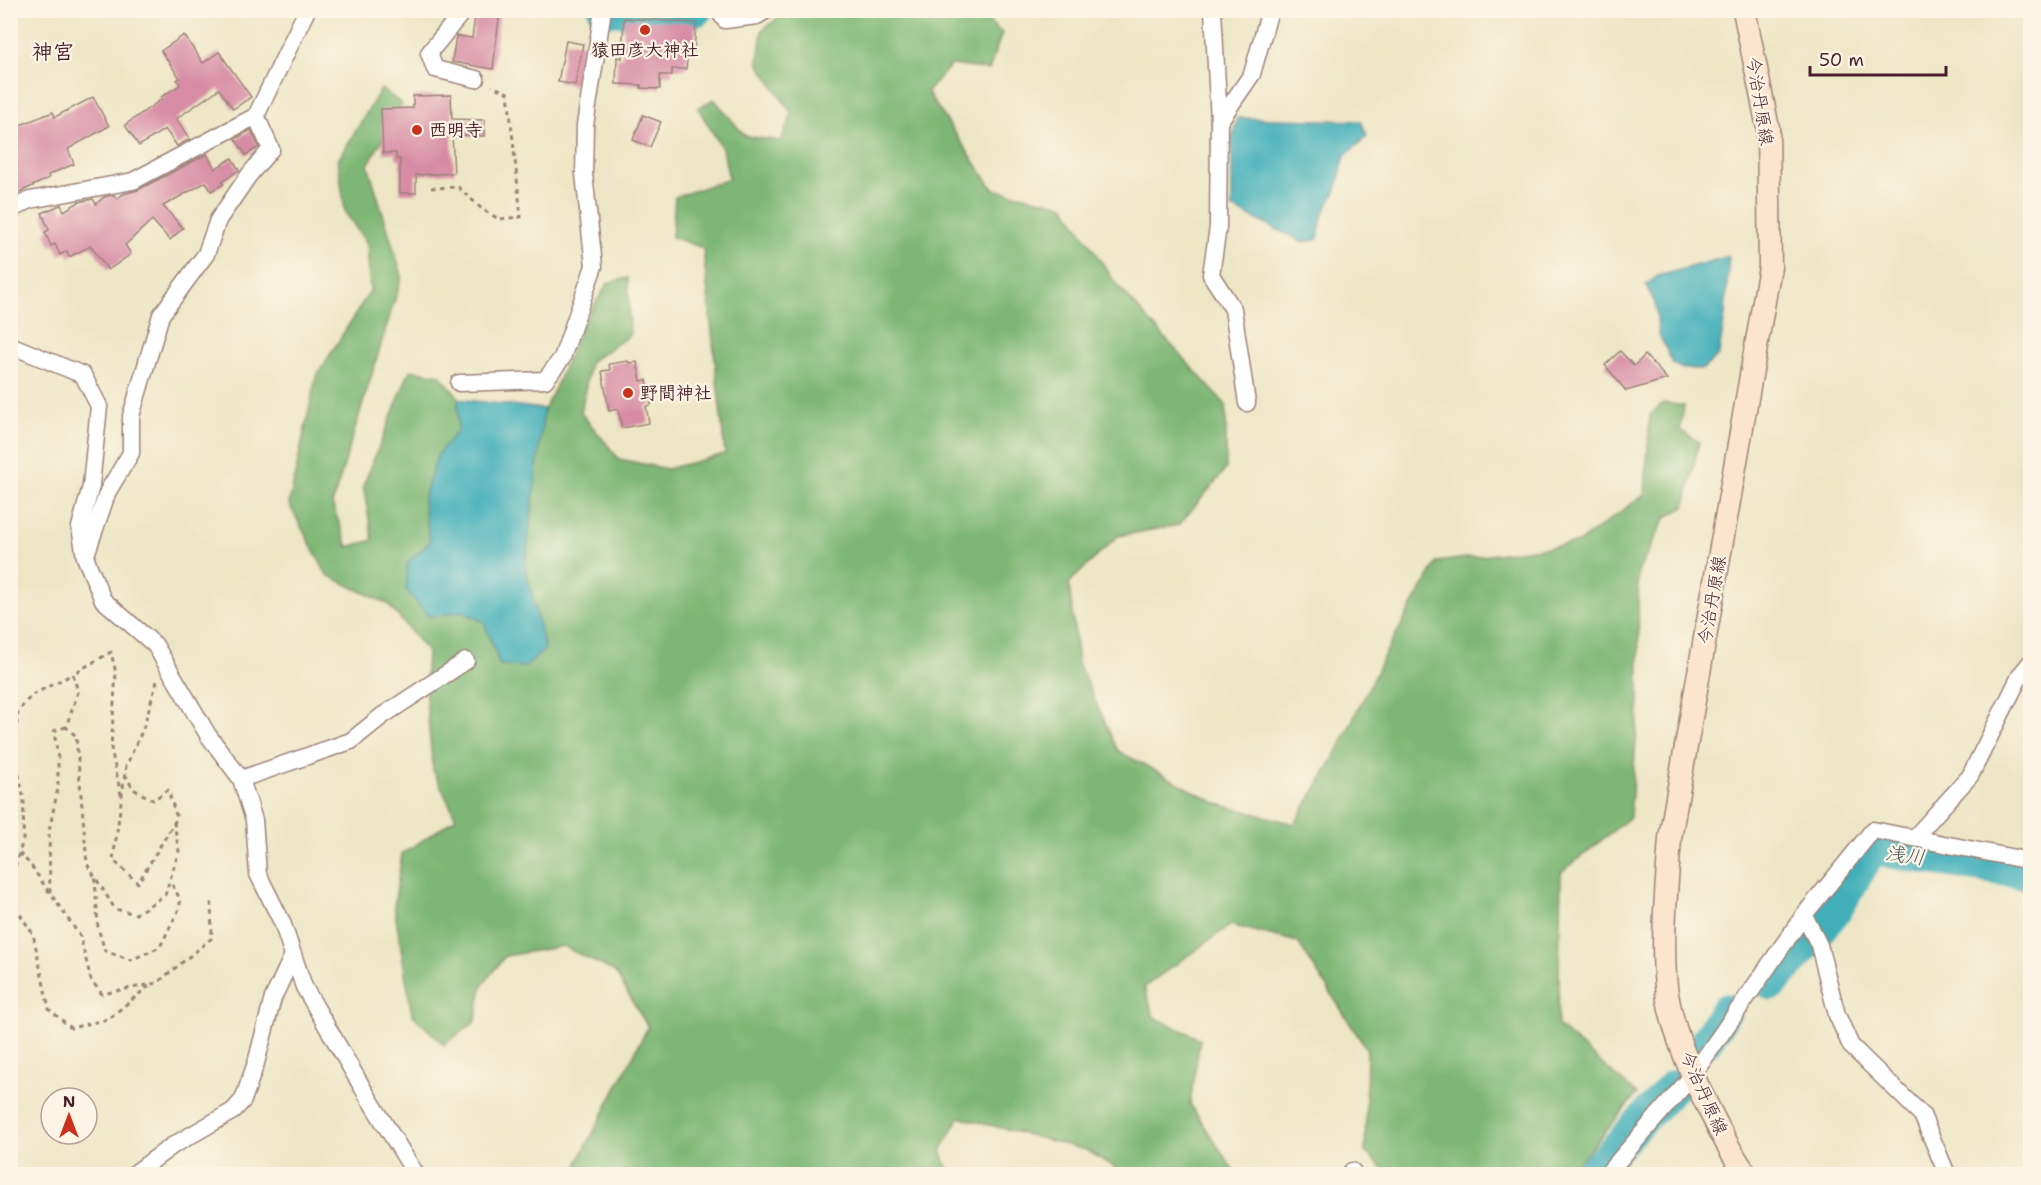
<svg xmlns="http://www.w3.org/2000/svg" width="2041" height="1185" viewBox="0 0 2041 1185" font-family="'Shantell Sans','Klee One',sans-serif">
	<rect width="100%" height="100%" fill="#fcf5e5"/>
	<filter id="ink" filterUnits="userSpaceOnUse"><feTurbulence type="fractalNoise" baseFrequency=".0167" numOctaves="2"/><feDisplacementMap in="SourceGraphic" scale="12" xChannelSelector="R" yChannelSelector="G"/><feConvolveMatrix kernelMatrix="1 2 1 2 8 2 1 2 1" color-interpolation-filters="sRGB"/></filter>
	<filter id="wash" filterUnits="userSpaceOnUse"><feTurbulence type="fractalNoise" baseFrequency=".008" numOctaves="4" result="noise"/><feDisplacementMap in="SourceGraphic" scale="24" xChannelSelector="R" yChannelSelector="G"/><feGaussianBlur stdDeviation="1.35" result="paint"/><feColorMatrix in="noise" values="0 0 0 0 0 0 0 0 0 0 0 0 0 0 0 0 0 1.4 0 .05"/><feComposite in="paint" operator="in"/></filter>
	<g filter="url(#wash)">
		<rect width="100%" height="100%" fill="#ede6c6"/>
		<polygon fill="#7eb774" stroke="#646b50" stroke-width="1.5" points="788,11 977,11 1002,33 989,70 951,65 927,92 993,189 1064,205 1116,284 1226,405 1226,469 1179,525 1118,536 1069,583 1078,663 1118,751 1218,804 1295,824 1335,756 1385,654 1437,562 1578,543 1645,494 1650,415 1663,403 1684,406 1680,430 1699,442 1685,507 1666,517 1638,572 1639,703 1630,817 1561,873 1558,1026 1637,1094 1569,1174 1390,1174 1365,1152 1367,1050 1298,942 1231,925 1144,987 1154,1017 1200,1039 1190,1104 1236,1174 1126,1174 1086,1150 959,1117 941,1151 950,1174 575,1174 579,1160 648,1027 615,972 563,946 505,956 482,986 476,1021 444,1045 412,1014 394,906 402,854 456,818 433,770 425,687 427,651 388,604 327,575 289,504 316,377 370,291 367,244 345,212 338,160 381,89 402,104 368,165 402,276 332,504 348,547 373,540 363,486 410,370 440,375 475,417 522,454 556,386 581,327 608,283 628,278 630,335 590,362 581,413 619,459 667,469 725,454 703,248 672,237 675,197 729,179 723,150 698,108 714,99 745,136 781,141 792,114 758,63 762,30"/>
		<g fill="#3fafb9" stroke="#446772" stroke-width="1.5">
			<polygon points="1237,118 1361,121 1367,136 1345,156 1336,190 1322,216 1318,239 1303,242 1232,208 1232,140"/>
			<polygon points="1729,256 1725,315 1719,354 1703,369 1683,369 1673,364 1659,334 1655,304 1646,285 1658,276"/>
			<polygon points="458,399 544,409 525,567 545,649 525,667 500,665 484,622 462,611 429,617 406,590 408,562 430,542 423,500 438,454 458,430"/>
		</g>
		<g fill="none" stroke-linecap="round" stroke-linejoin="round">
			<g stroke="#3fafb9" stroke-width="33">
				<polyline points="604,10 688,12 696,10"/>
				<polyline points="1772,984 1835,911 1867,857 1877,850 2030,874"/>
				<polyline points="1707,1040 1726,1010"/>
				<polyline points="1591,1174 1674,1086"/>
			</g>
		</g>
		<g id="blocks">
			<g fill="#d78ba5">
				<polygon points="476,10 500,10 493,69 452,62 456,36 472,38"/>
				<polygon points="624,18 696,23 694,52 688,51 686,69 672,69 672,75 660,75 660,89 641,88 641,85 616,84 617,57 622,58"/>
				<polygon points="184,35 203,63 219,52 251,97 233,109 219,89 176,119 190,139 177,146 165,129 139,146 125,125 162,99 161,97 180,85 177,80 180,78 161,51"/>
				<polygon points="566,41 583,44 575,85 558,82"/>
				<polygon points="451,95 452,119 485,120 484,136 452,135 454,173 416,175 416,193 400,193 400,159 396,159 396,153 383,153 381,109 413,108 413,96"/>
				<polygon points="93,97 109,126 68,149 74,164 48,175 49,178 10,197 10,129 53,112 55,117"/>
				<polygon points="643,115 661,122 650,147 633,140"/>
				<polygon points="251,130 259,147 246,155 235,139"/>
				<polygon points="207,154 215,169 232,158 239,170 222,182 224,184 211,191 206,182 163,206 183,228 170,240 152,220 125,245 131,254 108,270 91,246 69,257 67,251 60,255 55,244 51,246 45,232 49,230 42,213 58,206 61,205 64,211 79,202 93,199 96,204 104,197 114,195 117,199 123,194 138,190"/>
				<polygon points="1620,351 1634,366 1645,355 1667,379 1626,391 1605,365"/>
				<polygon points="628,361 629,363 637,362 641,381 647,380 651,405 646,406 649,423 622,428 618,409 609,411 602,371 610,370 609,364"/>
			</g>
		</g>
	</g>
	<g filter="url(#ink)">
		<use href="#blocks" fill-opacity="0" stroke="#9c8278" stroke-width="1.5"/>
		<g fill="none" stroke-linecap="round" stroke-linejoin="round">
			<defs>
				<g id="minor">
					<polyline points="464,10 429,53 435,69 476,79"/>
					<polyline points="718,10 725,20 757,16 767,10"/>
					<polyline points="1213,10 1219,122"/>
					<polyline points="10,210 30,200 133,181 256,116 307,10"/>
					<polyline points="10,345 83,375 99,406 91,486 80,527 85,557 103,600 155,645 208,735 241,779 254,820 258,874 282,922 304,987 365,1092 415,1173"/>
					<polyline points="459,383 545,380 562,358 594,266 584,174 585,125 603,10"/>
					<polyline points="1247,403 1233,309 1211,275 1218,227 1219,122 1252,74 1270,10"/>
					<polyline points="86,555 108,491 131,453 131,416 161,315 206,254 218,220 249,175 271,149 256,116"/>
					<polyline points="241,779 351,741 382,716 466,661"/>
					<polyline points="1915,837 1970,776 2021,674 2030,663"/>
					<polyline points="1804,915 1819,945 1837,1015 1851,1046 1922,1115 1947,1174"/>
					<polyline points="1352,1171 1354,1174"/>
					<polyline points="134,1174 172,1146 233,1111 243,1100 256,1063 273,998 293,955"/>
					<polyline points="1607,1174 1692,1076 1804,915 1873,830 2030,861"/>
				</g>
				<path id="secondary" d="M1744 10 1768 128 1770 267 1670 838C1667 884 1662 930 1665 976 1668 1024 1692 1076 1714 1119 1724 1138 1733 1157 1746 1174"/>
			</defs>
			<use href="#minor" stroke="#9c8278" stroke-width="19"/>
			<use href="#secondary" stroke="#9c8278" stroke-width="25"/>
			<g stroke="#9c8278" stroke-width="3" stroke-dasharray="4.5 4.5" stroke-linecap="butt">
				<polyline points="431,188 458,187 483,210 499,219 521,217 508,93 492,86"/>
				<polyline points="66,727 54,731 58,758 58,788 49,831 50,893 80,936 91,980 102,994 157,983 212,938 211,898"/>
				<polyline points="125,774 133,789 153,800 168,790 177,818 138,883 113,860 126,766 143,729 157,681"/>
				<polyline points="121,795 111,748 116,673 111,652 73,674 78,692 66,727 76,736 87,864 115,909 136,914 165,895 179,851 174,823"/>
				<polyline points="19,853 30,864 49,892"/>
				<polyline points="95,878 98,928 105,951 131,960 160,947 180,907 180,899 170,881"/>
				<polyline points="10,884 23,840 24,800 14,751 18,711 32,695 73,674"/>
				<polyline points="10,899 33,934 49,1009 71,1028 108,1019 149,986"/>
			</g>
			<use href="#minor" stroke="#fff" stroke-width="16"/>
			<use href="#secondary" stroke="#fce5cf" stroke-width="22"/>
		</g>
	</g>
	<g fill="#c8321e" stroke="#fcf5e5" stroke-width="2">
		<circle cx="645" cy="30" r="6"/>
		<circle cx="417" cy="130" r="6"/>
		<circle cx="628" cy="393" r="6"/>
	</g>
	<g text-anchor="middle" stroke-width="4.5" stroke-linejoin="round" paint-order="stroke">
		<g font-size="18" font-weight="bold" fill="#4a1f2b" stroke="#fcf5e5" text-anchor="start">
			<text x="645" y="56" text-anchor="middle">猿田彦大神社</text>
			<text x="429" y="136">西明寺</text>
			<text x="640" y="399">野間神社</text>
		</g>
		<g font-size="18" fill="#4a1f2b" stroke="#fcf5e5">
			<text transform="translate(1760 101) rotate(81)" y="6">今治丹原線</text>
			<text transform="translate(1712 600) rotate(-80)" y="6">今治丹原線</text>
			<text transform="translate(1704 1093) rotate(66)" y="6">今治丹原線</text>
		</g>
		<g font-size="20" font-style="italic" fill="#465964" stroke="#fcf5e5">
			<text transform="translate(1905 855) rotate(7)" y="7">浅川</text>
		</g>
		<g font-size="21" font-weight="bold" fill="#4a1f2b" stroke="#fcf5e5">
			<text x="53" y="59">神宮</text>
		</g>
	</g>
	<rect width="2041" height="1185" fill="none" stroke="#fcf5e5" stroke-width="36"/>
	<g transform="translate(69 1116)"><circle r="28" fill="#fcf5e5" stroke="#b59f9b" stroke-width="1.5"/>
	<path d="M0-4.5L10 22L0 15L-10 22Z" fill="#c8321e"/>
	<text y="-9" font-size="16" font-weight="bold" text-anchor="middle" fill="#4a1f2b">N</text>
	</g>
	<path d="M1810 66v9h136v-9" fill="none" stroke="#4a1f2b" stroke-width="3"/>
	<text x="1819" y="66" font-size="18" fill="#4a1f2b" stroke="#fcf5e5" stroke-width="4.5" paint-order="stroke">50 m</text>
</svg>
